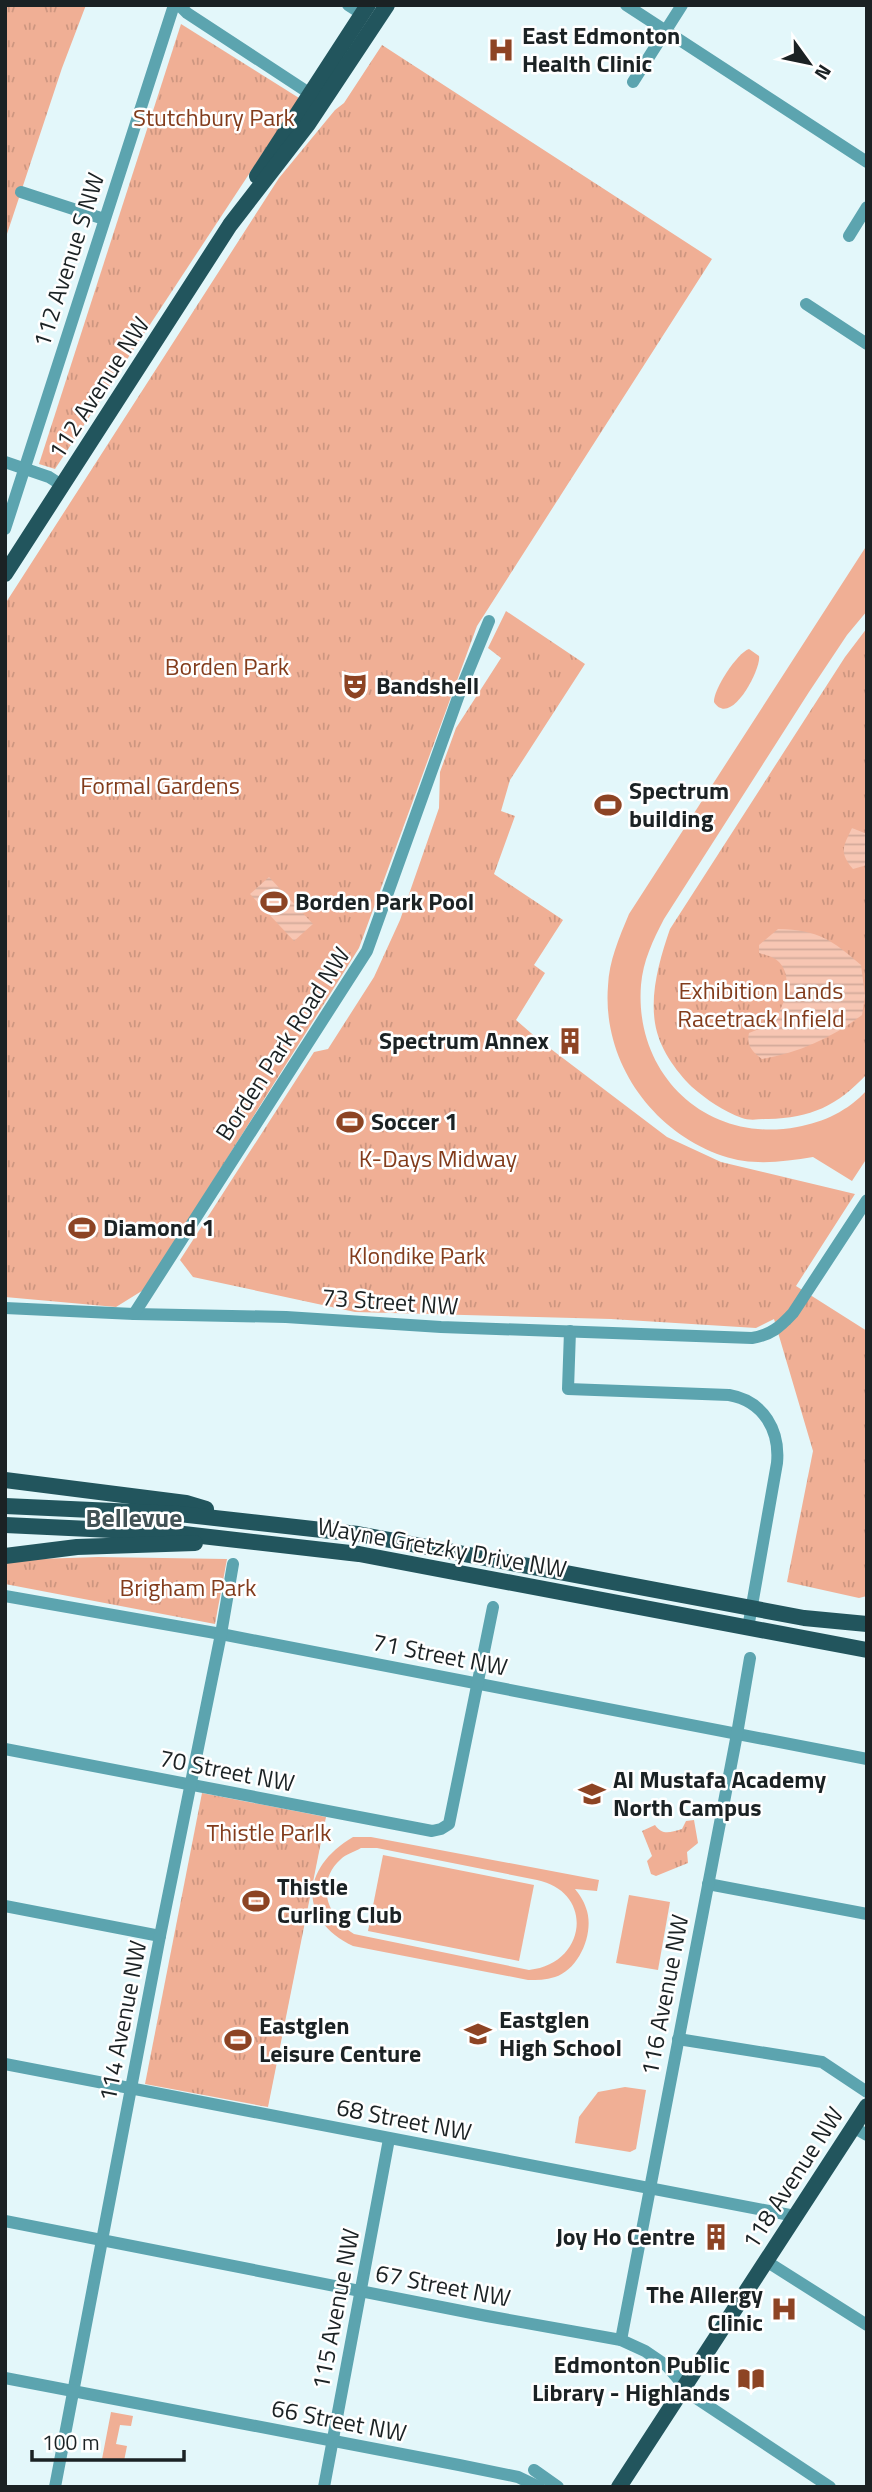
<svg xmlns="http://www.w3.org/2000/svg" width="872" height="2492" viewBox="0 0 872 2492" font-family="'Titillium Web',sans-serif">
	<defs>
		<pattern id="park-tufts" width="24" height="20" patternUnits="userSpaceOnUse" patternTransform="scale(1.75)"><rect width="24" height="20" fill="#f0af95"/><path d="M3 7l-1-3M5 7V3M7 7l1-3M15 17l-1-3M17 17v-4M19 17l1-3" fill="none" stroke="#cd9680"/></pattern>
		<pattern id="water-rules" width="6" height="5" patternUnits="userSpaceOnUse" patternTransform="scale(1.75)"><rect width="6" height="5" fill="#f7c6b3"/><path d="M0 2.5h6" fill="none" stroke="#d3aa9a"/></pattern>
	</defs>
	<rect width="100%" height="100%" fill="#e3f7fa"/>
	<g fill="#f0af95" fill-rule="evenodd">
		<path d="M867 545V611L847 635 809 692 664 919C653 940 643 961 641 985 634 1075 707 1144 797 1127 824 1122 848 1111 867 1090V1158L852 1181 813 1157C783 1162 752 1166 723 1156 652 1132 602 1061 608 986 609 961 619 938 629 914Z"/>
		<path d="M749 649 759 656C762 667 731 729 714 702 713 690 737 653 749 649Z"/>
		<path d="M353 1837H371L599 1880 597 1891 575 1889C579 1894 584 1901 586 1908 595 1931 580 1969 555 1977 546 1980 537 1980 528 1980L353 1946C296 1918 302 1867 353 1837ZM361 1848H377L537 1880C595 1892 587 1964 529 1970L354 1934C328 1918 314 1883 341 1859 346 1854 354 1852 361 1848Z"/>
		<polygon points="383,1855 534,1885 519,1961 368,1931"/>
		<polygon points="629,1895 670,1902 658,1970 616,1963"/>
		<polygon points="625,2087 646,2090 636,2149 630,2152 575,2143 579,2117 598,2092"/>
		<polygon points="111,2412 133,2416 131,2426 120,2425 116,2444 127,2446 124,2461 102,2459"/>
	</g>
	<g fill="url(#park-tufts)">
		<polygon points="5,5 86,5 62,68 5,240"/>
		<polygon points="181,24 299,98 55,469 39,464"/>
		<polygon points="382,45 712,259 477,626 359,948 145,1289 116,1307 5,1297 5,604 279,178 335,110 344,103"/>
		<polygon points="506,611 585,664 510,780 501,811 515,816 494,874 563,920 534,965 545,973 516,1020 539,1040 667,1137 721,1162 855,1194 796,1286 867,1331 867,1596 859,1598 787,1582 813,1451 774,1319 756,1328 611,1319 355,1312 193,1277 180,1260 314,1052 328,1049 374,977 400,920 439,808 440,772 456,728 501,658 488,648"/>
		<path d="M867 628V1074C837 1106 811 1118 768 1119 760 1119 749 1121 742 1118 723 1111 707 1100 692 1087 675 1070 659 1048 655 1023 650 992 660 958 670 929L845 657Z"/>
		<polygon points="98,1557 227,1559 215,1624 5,1584 5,1563 38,1559"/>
		<polygon points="202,1793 326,1817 268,2107 145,2084"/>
		<path d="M694 1820 698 1843 687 1852 688 1863 656 1876 651 1874 647 1861 652 1856 642 1831 655 1825C663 1836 670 1832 682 1829L686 1821Z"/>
	</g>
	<g fill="url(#water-rules)">
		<path d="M852 828 867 834V865L853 869C839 852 843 847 852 828Z"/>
		<polygon points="269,877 313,924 294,941 250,894"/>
		<path d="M778 929C819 930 832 940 861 965L865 996 862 1015C833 1037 799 1053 762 1059 752 1052 746 1045 749 1033 756 1030 764 1027 770 1023 785 1011 794 977 779 962 774 957 766 955 759 953V945Z"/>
	</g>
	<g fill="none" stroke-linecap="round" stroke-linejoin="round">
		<g stroke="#5ca4af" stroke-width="12">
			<polyline points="179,5 187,13 309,93 319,96"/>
			<polyline points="348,5 362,14"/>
			<polyline points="626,5 867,162"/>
			<polyline points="633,82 682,5"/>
			<polyline points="21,192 104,219"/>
			<polyline points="849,236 867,207"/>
			<polyline points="806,304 867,344"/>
			<polyline points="5,462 49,477 63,486"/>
			<polyline points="5,529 174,5"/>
			<path d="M5 1308 134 1314 286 1317 441 1327 752 1338C771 1335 780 1327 793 1313L867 1200"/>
			<polyline points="134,1314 367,951 461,689 489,621"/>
			<path d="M570 1331 568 1389 729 1395C764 1401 780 1431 777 1463L748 1628"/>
			<polyline points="5,1596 221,1634 867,1759"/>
			<polyline points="5,1749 432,1831 441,1829 449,1824 493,1607"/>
			<polyline points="708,1884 867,1914"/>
			<polyline points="5,1906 160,1936"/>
			<polyline points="678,2039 822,2062 867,2092"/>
			<polyline points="5,2064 795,2216"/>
			<polyline points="853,2127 867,2135"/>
			<polyline points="5,2221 487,2316 621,2340 645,2351 667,2366 693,2396 830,2487"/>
			<polyline points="766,2261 867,2325"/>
			<polyline points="621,2340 737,1734 750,1658"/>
			<polyline points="5,2378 459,2465 518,2477 539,2487"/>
			<polyline points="534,2470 558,2487"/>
			<polyline points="55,2487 160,1936 221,1634 233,1564"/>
			<polyline points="324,2487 389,2139"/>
		</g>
		<g stroke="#22555d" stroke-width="16">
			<polyline points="257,176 368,5"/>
			<polyline points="5,574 230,225 308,124 387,5"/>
			<polyline points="5,1480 186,1503 206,1509"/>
			<polyline points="5,1506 179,1514 358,1534 804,1618 867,1624"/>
			<polyline points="5,1525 175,1533 359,1554 867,1650"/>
			<polyline points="5,1556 77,1547 195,1543"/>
			<polyline points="619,2487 867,2106"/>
		</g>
	</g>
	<defs>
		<symbol id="hospital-bare" viewBox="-9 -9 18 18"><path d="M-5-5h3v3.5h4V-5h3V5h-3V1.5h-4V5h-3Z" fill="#8d4424" stroke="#fff" stroke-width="2.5" paint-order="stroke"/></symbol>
		<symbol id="theatre-bare" viewBox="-9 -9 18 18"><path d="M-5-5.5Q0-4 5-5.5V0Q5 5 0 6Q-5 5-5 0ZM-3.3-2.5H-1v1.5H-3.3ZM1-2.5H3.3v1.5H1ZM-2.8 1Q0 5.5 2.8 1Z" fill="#8d4424" stroke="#fff" stroke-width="2.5" paint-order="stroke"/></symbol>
		<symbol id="stadium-bare" viewBox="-9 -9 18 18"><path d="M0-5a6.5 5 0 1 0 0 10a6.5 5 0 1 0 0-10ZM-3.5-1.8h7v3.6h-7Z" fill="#8d4424" stroke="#fff" stroke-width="2.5" paint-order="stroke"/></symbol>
		<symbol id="building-bare" viewBox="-9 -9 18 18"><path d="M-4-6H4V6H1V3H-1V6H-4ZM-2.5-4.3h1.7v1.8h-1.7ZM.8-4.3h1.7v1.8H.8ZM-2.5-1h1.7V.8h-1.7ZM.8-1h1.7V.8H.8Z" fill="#8d4424" stroke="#fff" stroke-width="2.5" paint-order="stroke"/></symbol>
		<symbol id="school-bare" viewBox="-9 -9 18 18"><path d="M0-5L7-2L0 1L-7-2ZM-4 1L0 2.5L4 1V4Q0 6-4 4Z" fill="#8d4424" stroke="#fff" stroke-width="2.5" paint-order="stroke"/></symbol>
		<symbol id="library-bare" viewBox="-9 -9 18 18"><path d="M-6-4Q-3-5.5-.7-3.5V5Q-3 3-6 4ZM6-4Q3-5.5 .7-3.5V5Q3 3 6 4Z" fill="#8d4424" stroke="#fff" stroke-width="2.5" paint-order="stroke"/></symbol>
	</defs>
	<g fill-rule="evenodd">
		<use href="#hospital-bare" x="482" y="31" width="38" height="38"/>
		<use href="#theatre-bare" x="336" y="667" width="38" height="38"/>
		<use href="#stadium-bare" x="589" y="786" width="38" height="38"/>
		<use href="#stadium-bare" x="255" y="883" width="38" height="38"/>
		<use href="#building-bare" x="551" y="1022" width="38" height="38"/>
		<use href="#stadium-bare" x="331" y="1103" width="38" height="38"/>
		<use href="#stadium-bare" x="63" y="1209" width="38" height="38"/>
		<use href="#school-bare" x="573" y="1775" width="38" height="38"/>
		<use href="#stadium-bare" x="237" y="1882" width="38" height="38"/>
		<use href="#school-bare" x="459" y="2015" width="38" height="38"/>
		<use href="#stadium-bare" x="219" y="2021" width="38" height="38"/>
		<use href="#building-bare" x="697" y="2218" width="38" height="38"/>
		<use href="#hospital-bare" x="765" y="2290" width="38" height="38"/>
		<use href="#library-bare" x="732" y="2360" width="38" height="38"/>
	</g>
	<g text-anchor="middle" stroke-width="5" stroke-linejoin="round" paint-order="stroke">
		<g font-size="24" font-weight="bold" fill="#1b2224" stroke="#fff" text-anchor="start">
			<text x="522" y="44">East Edmonton<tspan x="522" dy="28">Health Clinic</tspan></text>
			<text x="376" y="694">Bandshell</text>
			<text x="629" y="799">Spectrum<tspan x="629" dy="28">building</tspan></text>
			<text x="295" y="910">Borden Park Pool</text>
			<text x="549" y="1049" text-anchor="end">Spectrum Annex</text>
			<text x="371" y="1130">Soccer 1</text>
			<text x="103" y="1236">Diamond 1</text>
			<text x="613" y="1788">Al Mustafa Academy<tspan x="613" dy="28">North Campus</tspan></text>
			<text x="277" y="1895">Thistle<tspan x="277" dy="28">Curling Club</tspan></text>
			<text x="499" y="2028">Eastglen<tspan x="499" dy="28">High School</tspan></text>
			<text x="259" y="2034">Eastglen<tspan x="259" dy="28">Leisure Centure</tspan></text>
			<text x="695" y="2245" text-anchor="end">Joy Ho Centre</text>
			<text x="763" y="2303" text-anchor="end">The Allergy<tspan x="763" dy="28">Clinic</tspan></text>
			<text x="730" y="2373" text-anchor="end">Edmonton Public<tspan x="730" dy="28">Library - Highlands</tspan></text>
		</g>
		<g font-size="24" fill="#823c1c" stroke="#fff">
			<text x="214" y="126">Stutchbury Park</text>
			<text x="227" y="675">Borden Park</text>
			<text x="160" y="794">Formal Gardens</text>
			<text x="761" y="999">Exhibition Lands<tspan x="761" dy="28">Racetrack Infield</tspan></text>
			<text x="438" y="1167">K-Days Midway</text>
			<text x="417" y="1264">Klondike Park</text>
			<text x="188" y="1596">Brigham Park</text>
			<text x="269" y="1841">Thistle Parlk</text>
		</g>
		<g font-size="24" fill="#1b2224" stroke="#fff">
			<text transform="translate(69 260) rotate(-72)" y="8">112 Avenue S NW</text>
			<text transform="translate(99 388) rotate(-57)" y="8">112 Avenue NW</text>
			<text transform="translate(283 1044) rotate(-57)" y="8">Borden Park Road NW</text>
			<text transform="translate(390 1302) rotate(4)" y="8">73 Street NW</text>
			<text transform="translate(442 1548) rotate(10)" y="8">Wayne Gretzky Drive NW</text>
			<text transform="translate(440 1655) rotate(11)" y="8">71 Street NW</text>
			<text transform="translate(227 1771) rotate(11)" y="8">70 Street NW</text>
			<text transform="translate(665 1995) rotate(-79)" y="8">116 Avenue NW</text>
			<text transform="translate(123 2021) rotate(-79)" y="8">114 Avenue NW</text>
			<text transform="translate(404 2120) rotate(11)" y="8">68 Street NW</text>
			<text transform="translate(793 2178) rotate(-57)" y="8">118 Avenue NW</text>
			<text transform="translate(443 2286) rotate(11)" y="8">67 Street NW</text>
			<text transform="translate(336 2309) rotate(-79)" y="8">115 Avenue NW</text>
			<text transform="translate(339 2421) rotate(11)" y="8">66 Street NW</text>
		</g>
		<g font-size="26" font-weight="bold" fill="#425356" stroke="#fff">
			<text x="134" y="1527">Bellevue</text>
		</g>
	</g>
	<rect width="872" height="2492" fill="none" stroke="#1b2224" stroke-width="14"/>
	<g transform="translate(809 63) rotate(123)" stroke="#ffffff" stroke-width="5" paint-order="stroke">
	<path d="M0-5L12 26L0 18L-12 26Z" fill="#1b2224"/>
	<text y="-10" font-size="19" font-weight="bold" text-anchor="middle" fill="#1b2224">N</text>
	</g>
	<path d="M32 2450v10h152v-10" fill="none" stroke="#1b2224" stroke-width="3.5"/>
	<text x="42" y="2450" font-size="21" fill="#1b2224" stroke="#ffffff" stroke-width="5" paint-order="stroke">100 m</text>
</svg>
